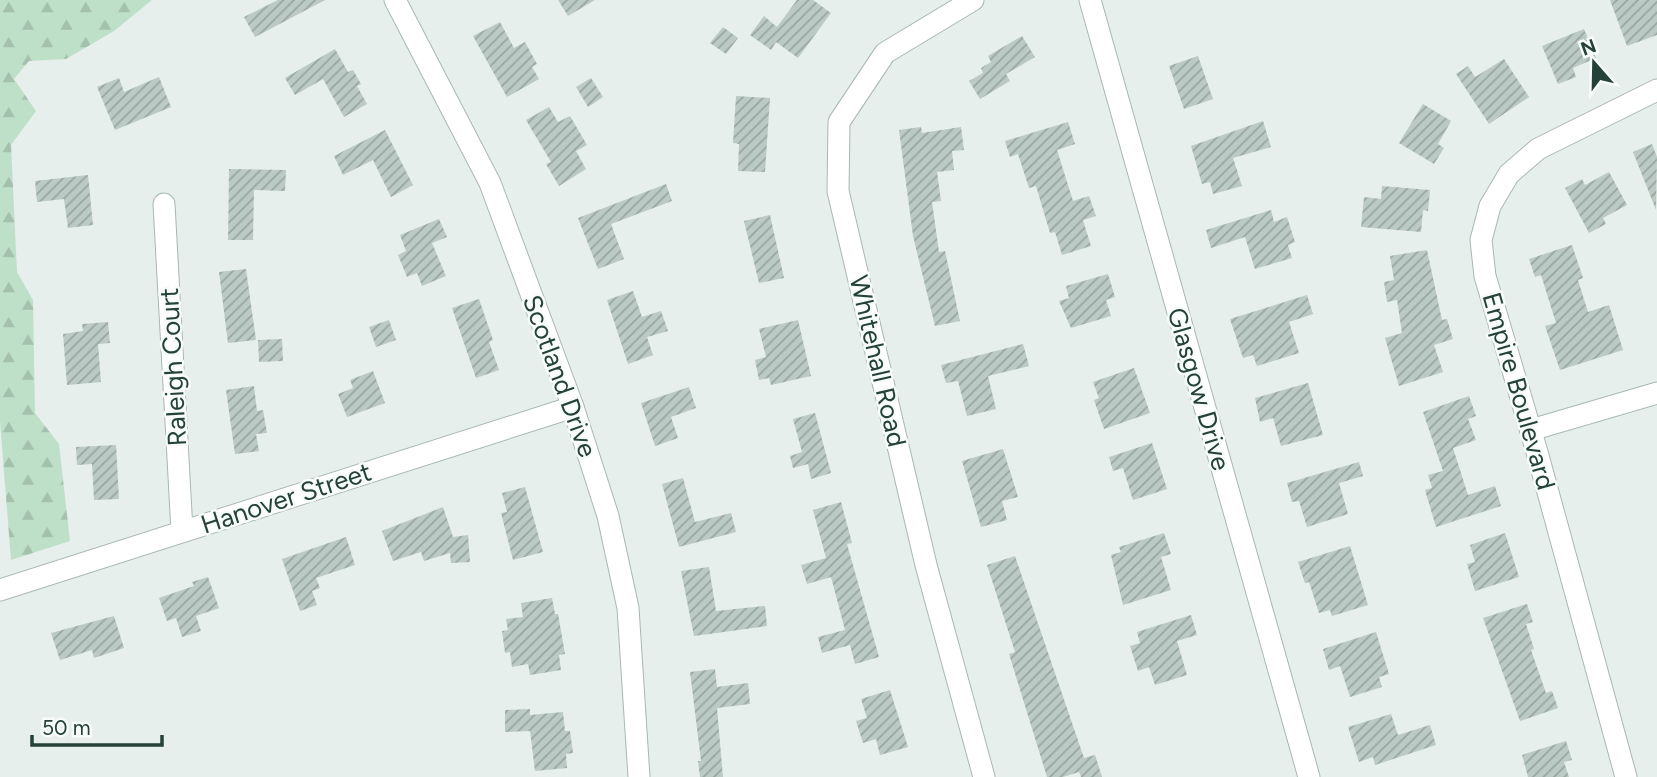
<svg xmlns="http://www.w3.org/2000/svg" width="1657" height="777" viewBox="0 0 1657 777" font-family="Figtree,sans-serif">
	<defs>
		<pattern id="forest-firs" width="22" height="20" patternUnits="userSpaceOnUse" patternTransform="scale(1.75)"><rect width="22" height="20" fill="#bfe0c8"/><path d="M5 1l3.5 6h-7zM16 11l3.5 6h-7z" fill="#a4c1ad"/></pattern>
		<pattern id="building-hatch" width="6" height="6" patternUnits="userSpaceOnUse" patternTransform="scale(1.75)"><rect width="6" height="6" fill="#bbcac4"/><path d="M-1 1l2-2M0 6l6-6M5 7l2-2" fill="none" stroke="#98a6a0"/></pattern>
	</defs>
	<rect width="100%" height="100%" fill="#e6efeb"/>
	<polygon fill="url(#forest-firs)" points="0,0 152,0 114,31 66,59 29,61 14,79 36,111 11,145 17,272 33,300 35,413 59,444 70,541 11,560 0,421"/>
	<g fill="url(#building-hatch)">
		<polygon points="278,0 325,0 255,37 244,17"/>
		<polygon points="558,0 595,0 568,16"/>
		<polygon points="797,0 813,0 831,13 798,58 776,42 771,50 750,35 764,16 777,27"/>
		<polygon points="1610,0 1657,0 1657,35 1627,46"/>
		<polygon points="500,22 514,48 525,42 537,64 532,67 539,79 507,97 473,36"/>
		<polygon points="723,27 738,38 726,54 710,43"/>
		<polygon points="1584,29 1596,58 1573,68 1576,77 1558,84 1542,46"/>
		<polygon points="1022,36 1035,57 1006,74 1010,81 980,99 969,81 983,73 981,68 991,62 988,56"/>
		<polygon points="335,49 348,72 353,70 361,84 357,86 367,104 344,117 323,79 295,95 285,78"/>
		<polygon points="1198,56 1213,99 1184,109 1169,66"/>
		<polygon points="1504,59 1529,97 1489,124 1456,74 1468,66 1475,77"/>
		<polygon points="159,77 171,107 115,130 97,87 119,78 124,92"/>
		<polygon points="591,78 603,97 588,107 576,87"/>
		<polygon points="736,96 770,98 765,172 738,171 739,144 733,143"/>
		<polygon points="1423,104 1451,121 1438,144 1444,148 1434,164 1399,143"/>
		<polygon points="549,107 558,122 570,116 587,145 576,151 586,169 559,186 546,164 551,162 526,120"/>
		<polygon points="1263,121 1271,147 1233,158 1242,186 1213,194 1210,182 1202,184 1191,146"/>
		<polygon points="1068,122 1075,144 1057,150 1073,201 1089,196 1096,216 1083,220 1091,246 1062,255 1055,232 1050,233 1036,186 1029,188 1018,154 1010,157 1005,141"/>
		<polygon points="921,127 922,133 961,127 964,150 952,151 954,170 937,172 941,201 932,202 939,252 945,251 960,321 935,326 913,236 899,130"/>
		<polygon points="385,130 413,185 391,197 373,160 343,175 334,156"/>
		<polygon points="1652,144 1657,157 1656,210 1633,152"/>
		<polygon points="229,169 286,170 285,191 254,190 253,240 228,240"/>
		<polygon points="1609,172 1627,205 1603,218 1606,224 1589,233 1565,188 1582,179 1585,185"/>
		<polygon points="88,175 93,225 68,228 64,199 37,202 35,181"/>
		<polygon points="666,184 672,201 611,224 624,259 598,269 578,218"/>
		<polygon points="1382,186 1430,190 1428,211 1423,210 1421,232 1361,227 1364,197 1381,199"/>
		<polygon points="1271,210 1274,222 1287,217 1295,242 1288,245 1292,258 1255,269 1245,237 1211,248 1206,230"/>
		<polygon points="770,215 784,278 759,283 744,221"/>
		<polygon points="439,219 447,237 432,243 446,276 422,286 417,273 407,277 398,255 406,251 400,235"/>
		<polygon points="1572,245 1583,278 1578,280 1588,312 1609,305 1623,350 1560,370 1545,326 1556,323 1541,275 1535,277 1529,259"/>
		<polygon points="1427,250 1442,320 1447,319 1453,339 1434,345 1443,372 1399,386 1385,338 1402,333 1397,300 1387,302 1384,282 1394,280 1390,256"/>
		<polygon points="246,269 256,340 228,343 219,272"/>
		<polygon points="1108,274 1115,297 1106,300 1111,316 1071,328 1059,301 1069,298 1066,286"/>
		<polygon points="633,291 642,317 661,311 668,331 647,337 653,355 628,364 607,300"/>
		<polygon points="1307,295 1313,314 1289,322 1299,353 1257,366 1253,355 1243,358 1230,319"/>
		<polygon points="479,299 493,340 489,342 499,370 476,378 452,308"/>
		<polygon points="389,320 396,340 376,347 369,327"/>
		<polygon points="798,320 811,376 771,385 769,378 759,380 755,360 766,357 759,329"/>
		<polygon points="108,322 110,343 98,344 101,382 67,385 63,334 83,331 82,324"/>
		<polygon points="282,339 283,361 259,362 258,340"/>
		<polygon points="1023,344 1029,366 988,376 996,409 967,416 958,381 946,383 941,365"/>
		<polygon points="1134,368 1150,413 1104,429 1094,400 1099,398 1093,382"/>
		<polygon points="373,371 385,403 347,417 338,394 353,388 350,380"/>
		<polygon points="1308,383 1323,435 1281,446 1273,418 1260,422 1255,398"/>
		<polygon points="254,386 257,411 263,410 267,433 256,434 259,451 235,454 226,390"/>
		<polygon points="689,387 696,408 671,417 678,438 655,446 641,403"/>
		<polygon points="1469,396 1476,416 1468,419 1476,440 1453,448 1468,495 1495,486 1501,506 1436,527 1425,490 1432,488 1428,475 1443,471 1423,412"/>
		<polygon points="815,413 831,473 811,479 808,464 793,468 790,456 802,452 793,419"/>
		<polygon points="1152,443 1167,489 1133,500 1123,468 1113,471 1109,457"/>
		<polygon points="116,445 119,499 94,500 92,464 77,465 76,447"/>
		<polygon points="1003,449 1018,497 1002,501 1007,520 981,527 962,461"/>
		<polygon points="1359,462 1363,476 1339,483 1348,514 1307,527 1299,501 1292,502 1287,483"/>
		<polygon points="683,478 695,522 731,513 736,532 679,547 662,484"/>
		<polygon points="525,487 543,552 513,560 501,513 507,512 502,493"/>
		<polygon points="841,502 852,543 847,544 879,657 855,664 850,645 822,653 818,637 845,630 831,577 807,584 801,565 826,558 813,510"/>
		<polygon points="443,507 453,537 468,535 470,562 451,563 450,553 424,561 421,552 393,561 382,531"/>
		<polygon points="1164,533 1171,554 1161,557 1171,590 1123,605 1111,555 1121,552 1119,547"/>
		<polygon points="1505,533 1519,577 1475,591 1467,564 1475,562 1470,545"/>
		<polygon points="346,537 355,565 316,578 320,588 312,591 317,605 300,611 282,559"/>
		<polygon points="1350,546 1368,605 1332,616 1330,610 1319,613 1309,582 1305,583 1298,562"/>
		<polygon points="1015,556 1084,758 1095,755 1102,777 1081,777 1079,772 1063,777 1047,777 1009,654 1015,652 987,565"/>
		<polygon points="709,567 716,611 765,606 767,626 694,636 681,571"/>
		<polygon points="208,577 219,608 196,616 201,631 182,637 176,618 167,621 159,598 194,586 192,582"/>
		<polygon points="552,598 555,614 558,614 565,654 559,655 561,670 530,675 528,664 512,667 510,652 505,653 502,631 508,630 506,619 523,617 521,603"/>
		<polygon points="1527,604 1533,622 1526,624 1534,649 1531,650 1546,693 1552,691 1558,708 1520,721 1483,618"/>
		<polygon points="1191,615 1197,635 1177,641 1187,675 1155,685 1149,667 1138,671 1130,646 1140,643 1137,632"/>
		<polygon points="114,616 124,648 94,658 92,650 60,660 51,633"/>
		<polygon points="1376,632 1389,674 1379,677 1382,687 1350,697 1340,666 1329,670 1323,649"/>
		<polygon points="715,669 717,687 748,683 750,704 717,708 723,777 700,777 698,761 701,761 690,672"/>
		<polygon points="890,690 908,747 880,755 876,739 863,743 856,721 867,718 861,699"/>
		<polygon points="530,709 530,715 563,712 565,731 570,731 573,753 566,754 567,768 535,771 530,731 505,732 505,710"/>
		<polygon points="1391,714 1398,735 1430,725 1436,745 1375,765 1373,757 1359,762 1348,727"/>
		<polygon points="1566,741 1572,760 1564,762 1569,777 1528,777 1522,755"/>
	</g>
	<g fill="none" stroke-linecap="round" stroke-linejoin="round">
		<defs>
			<g id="street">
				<polyline points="395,0 490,183 573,407 608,516 628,608 639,777"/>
				<polyline points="973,0 885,53 839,122 838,191 926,565 984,777"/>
				<polyline points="1090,0 1309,777"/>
				<polyline points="164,204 182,531"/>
				<polyline points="1531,430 1657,393"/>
				<polyline points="0,590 573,407"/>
				<polyline points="1626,777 1537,452 1485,276 1481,240 1490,206 1509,174 1538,149 1657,90"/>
			</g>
		</defs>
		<use href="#street" stroke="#a8b8b2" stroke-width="23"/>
		<use href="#street" stroke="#fff" stroke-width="21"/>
	</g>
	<g text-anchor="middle" stroke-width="5" stroke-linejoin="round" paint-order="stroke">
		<g font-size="26" fill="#24423a" stroke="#f7fbf9">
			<text transform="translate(878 361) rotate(77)" y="9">Whitehall Road</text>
			<text transform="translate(173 367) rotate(-93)" y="9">Raleigh Court</text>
			<text transform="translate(560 376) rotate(70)" y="9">Scotland Drive</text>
			<text transform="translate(1199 389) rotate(74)" y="9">Glasgow Drive</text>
			<text transform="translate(1519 391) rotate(74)" y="9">Empire Boulevard</text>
			<text transform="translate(286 498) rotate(-18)" y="9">Hanover Street</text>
		</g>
	</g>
	<g transform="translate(1594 63) rotate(340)" stroke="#f7fbf9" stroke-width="5" paint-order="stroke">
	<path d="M0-5L12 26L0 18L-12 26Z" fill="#24423a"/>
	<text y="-10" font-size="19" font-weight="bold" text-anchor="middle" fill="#24423a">N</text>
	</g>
	<path d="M32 735v10h130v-10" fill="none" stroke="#24423a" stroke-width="3.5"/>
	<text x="42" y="735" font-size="21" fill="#24423a" stroke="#f7fbf9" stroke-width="5" paint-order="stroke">50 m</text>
</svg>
